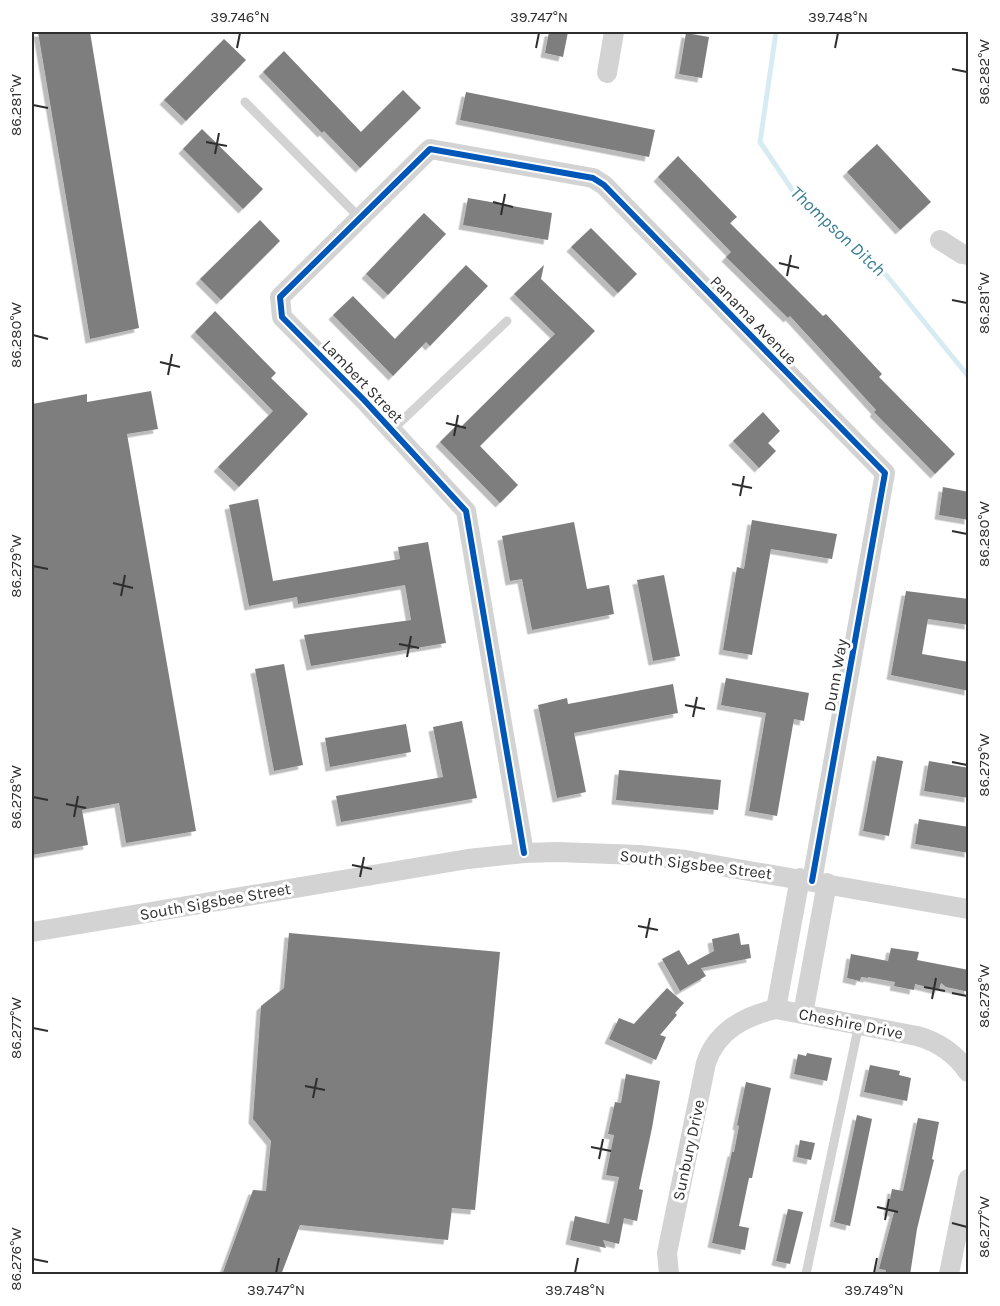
<svg xmlns="http://www.w3.org/2000/svg" width="1000" height="1306" viewBox="0 0 1000 1306" font-family="Karla,sans-serif">
	<defs>
		<filter id="shadow"><feDropShadow dx="-4.5" dy="4.5" stdDeviation="0" flood-color="#0004"/></filter>
	</defs>
	<rect width="100%" height="100%" fill="#fff"/>
	<g fill="none" stroke-linecap="round" stroke-linejoin="round">
		<polyline stroke="#d7ecf2" stroke-width="5" points="776,32 760,142 795,194 887,276 968,376"/>
	</g>
	<g fill="#7e7e7e" filter="url(#shadow)">
		<polygon points="38,32 90,32 139,328 90,339"/>
		<polygon points="549,32 568,32 563,57 545,53"/>
		<polygon points="686,33 709,37 702,78 679,74"/>
		<polygon points="224,39 246,60 186,121 164,100"/>
		<polygon points="284,51 361,132 403,90 421,108 360,168 324,131 322,133 263,72"/>
		<polygon points="466,92 655,130 649,157 460,120"/>
		<polygon points="202,129 263,189 243,209 183,149"/>
		<polygon points="877,144 931,202 900,230 847,172"/>
		<polygon points="678,156 737,217 730,223 823,316 826,314 882,374 879,377 955,454 935,474 874,412 876,410 790,316 788,318 726,257 731,252 658,177"/>
		<polygon points="468,198 552,213 548,240 463,225"/>
		<polygon points="424,213 446,234 388,295 366,274"/>
		<polygon points="260,220 280,241 221,300 200,279"/>
		<polygon points="591,228 637,274 618,293 571,247"/>
		<polygon points="466,265 488,286 430,346 426,342 393,376 333,315 353,296 395,339"/>
		<polygon points="544,265 541,279 595,331 480,446 518,485 500,503 440,442 458,424 461,427 555,334 514,294"/>
		<polygon points="215,311 276,373 271,378 308,414 239,487 218,467 273,411 195,332"/>
		<polygon points="151,391 158,429 127,434 196,831 126,843 119,803 82,810 88,845 32,855 32,404 87,394 87,402"/>
		<polygon points="763,412 780,431 768,443 776,451 759,468 733,441"/>
		<polygon points="943,487 969,492 969,520 939,515"/>
		<polygon points="258,499 273,581 400,559 398,547 428,542 446,643 311,666 304,635 411,620 405,585 298,604 297,597 249,606 229,505"/>
		<polygon points="752,520 837,534 832,559 771,549 752,655 723,650 737,567 744,569"/>
		<polygon points="574,522 587,589 609,585 614,614 532,630 522,579 510,581 502,536"/>
		<polygon points="664,575 680,656 653,661 637,580"/>
		<polygon points="906,591 969,599 969,625 928,619 922,654 969,662 969,691 891,675"/>
		<polygon points="284,664 303,765 274,771 255,669"/>
		<polygon points="726,678 809,693 804,721 794,719 777,816 749,811 766,713 721,705"/>
		<polygon points="673,684 678,713 574,733 586,792 557,798 538,705 567,698 568,704"/>
		<polygon points="462,721 477,798 341,822 336,796 443,777 433,727"/>
		<polygon points="406,724 411,752 330,767 325,738"/>
		<polygon points="877,756 903,761 889,836 863,831"/>
		<polygon points="929,761 969,768 969,798 924,791"/>
		<polygon points="619,770 721,780 718,810 616,800"/>
		<polygon points="919,819 969,827 969,853 915,844"/>
		<polygon points="289,933 500,952 475,1210 452,1208 448,1240 300,1225 281,1275 222,1275 253,1190 266,1191 271,1141 253,1119 261,1006 284,988"/>
		<polygon points="739,933 741,945 749,944 751,958 701,968 706,976 680,991 662,959 679,950 688,965 714,951 712,939"/>
		<polygon points="891,948 919,952 917,960 969,970 969,992 946,987 941,983 939,990 915,984 914,990 894,986 895,982 868,977 868,978 861,977 860,981 847,978 851,954 888,961"/>
		<polygon points="667,988 684,1003 675,1013 677,1015 660,1035 666,1037 656,1060 609,1039 619,1018 634,1024"/>
		<polygon points="807,1053 832,1058 827,1081 794,1074 798,1054 806,1056"/>
		<polygon points="870,1065 900,1071 899,1075 911,1078 907,1101 864,1092"/>
		<polygon points="626,1074 660,1081 652,1128 639,1189 643,1190 637,1221 624,1218 619,1244 603,1240 606,1248 570,1240 575,1216 609,1224 619,1177 606,1175 614,1135 608,1134 615,1102 621,1103"/>
		<polygon points="746,1082 771,1088 752,1178 749,1178 739,1226 749,1228 745,1250 712,1243 732,1152 734,1152 739,1126 737,1125"/>
		<polygon points="857,1115 872,1119 850,1226 834,1222"/>
		<polygon points="918,1118 939,1122 932,1159 934,1160 917,1229 910,1275 885,1275 886,1270 879,1269 894,1212 888,1211 892,1189 903,1191"/>
		<polygon points="800,1140 815,1143 811,1160 797,1157"/>
		<polygon points="788,1209 803,1212 790,1264 776,1261"/>
	</g>
	<g fill="none" stroke-linecap="round" stroke-linejoin="round">
		<g stroke="#d3d3d3" stroke-width="9">
			<polyline points="245,102 360,218"/>
			<polyline points="392,430 507,321"/>
			<polyline points="806,1274 859,1024"/>
		</g>
		<g stroke="#d3d3d3" stroke-width="20">
			<polyline points="607,73 614,32"/>
			<polyline points="940,240 962,254 968,255"/>
			<polyline points="524,853 466,511 364,400 282,317 280,297 430,149 593,178 604,185 885,473 812,881"/>
			<polyline points="32,932 468,859 524,853 557,852 639,855 686,860 968,909"/>
			<polyline points="776,1009 800,878"/>
			<polyline points="803,1014 827,883"/>
			<path d="M669 1274 667 1253 706 1063C717 1030 745 1016 776 1009L917 1036C939 1042 955 1053 968 1072"/>
			<polyline points="949,1274 968,1179"/>
		</g>
		<defs>
			<polyline id="cycleway" points="524,853 466,511 364,400 282,317 280,297 430,149 593,178 604,185 885,473 812,881"/>
		</defs>
		<use href="#cycleway" stroke="#fff" stroke-width="10"/>
		<use href="#cycleway" stroke="#0057b8" stroke-width="6"/>
	</g>
	<path fill="none" stroke="#2e2e2e" stroke-width="2" d="M237 48 240 33M536 48 539 33M835 48 838 33M952 69 967 72M33 105 48 108M206 142 227 146M215 154 219 133M493 202 513 207M501 215 505 194M779 263 799 268M787 276 791 255M952 300 967 303M33 335 48 339M160 362 180 367M168 375 172 354M446 423 466 428M454 436 458 415M732 484 752 488M740 496 744 476M952 531 967 534M33 566 48 569M113 583 133 588M121 596 125 575M399 644 419 648M407 657 411 636M685 705 705 709M693 717 697 697M952 762 967 765M33 797 48 800M66 804 86 808M74 817 78 796M352 865 372 869M360 877 364 857M638 926 658 930M646 938 650 918M924 987 945 991M952 993 967 996M932 999 936 978M33 1028 48 1031M305 1086 325 1090M313 1098 317 1078M591 1147 611 1151M599 1159 603 1139M877 1207 898 1212M885 1220 889 1199M952 1223 967 1227M33 1259 48 1262M276 1273 279 1258M575 1273 578 1258M874 1273 877 1258"/>
	<g text-anchor="middle" stroke-width="6" stroke-linejoin="round" paint-order="stroke">
		<g font-size="16" fill="#2e2e2e" stroke="#fff">
			<text transform="translate(754 320) rotate(46)" y="6">Panama Avenue</text>
			<text transform="translate(363 381) rotate(46)" y="6">Lambert Street</text>
			<text transform="translate(835 675) rotate(-80)" y="6">Dunn Way</text>
			<text transform="translate(696 864) rotate(7)" y="6">South Sigsbee Street</text>
			<text transform="translate(215 901) rotate(-10)" y="6">South Sigsbee Street</text>
			<text transform="translate(851 1023) rotate(11)" y="6">Cheshire Drive</text>
			<text transform="translate(688 1150) rotate(-78)" y="6">Sunbury Drive</text>
		</g>
		<g font-size="18" font-style="italic" fill="#3a7e92" stroke="#fff">
			<text transform="translate(838 231) rotate(43)" y="6">Thompson Ditch</text>
		</g>
	</g>
	<rect width="1000" height="1306" fill="none" stroke="#ffffff" stroke-width="66"/>
	<rect x="33" y="33" width="934" height="1240" fill="none" stroke="#2e2e2e" stroke-width="2"/>
	<g font-size="15" text-anchor="middle" fill="#2e2e2e">
		<text x="240" y="22">39.746°N</text>
		<text x="539" y="22">39.747°N</text>
		<text x="838" y="22">39.748°N</text>
		<text transform="translate(984 72) rotate(-90)" y="5">86.282°W</text>
		<text transform="translate(16 105) rotate(-90)" y="5">86.281°W</text>
		<text transform="translate(984 303) rotate(-90)" y="5">86.281°W</text>
		<text transform="translate(16 335) rotate(-90)" y="5">86.280°W</text>
		<text transform="translate(984 534) rotate(-90)" y="5">86.280°W</text>
		<text transform="translate(16 566) rotate(-90)" y="5">86.279°W</text>
		<text transform="translate(984 765) rotate(-90)" y="5">86.279°W</text>
		<text transform="translate(16 797) rotate(-90)" y="5">86.278°W</text>
		<text transform="translate(984 996) rotate(-90)" y="5">86.278°W</text>
		<text transform="translate(16 1028) rotate(-90)" y="5">86.277°W</text>
		<text transform="translate(984 1227) rotate(-90)" y="5">86.277°W</text>
		<text transform="translate(16 1259) rotate(-90)" y="5">86.276°W</text>
		<text x="276" y="1295">39.747°N</text>
		<text x="575" y="1295">39.748°N</text>
		<text x="874" y="1295">39.749°N</text>
	</g>
</svg>
